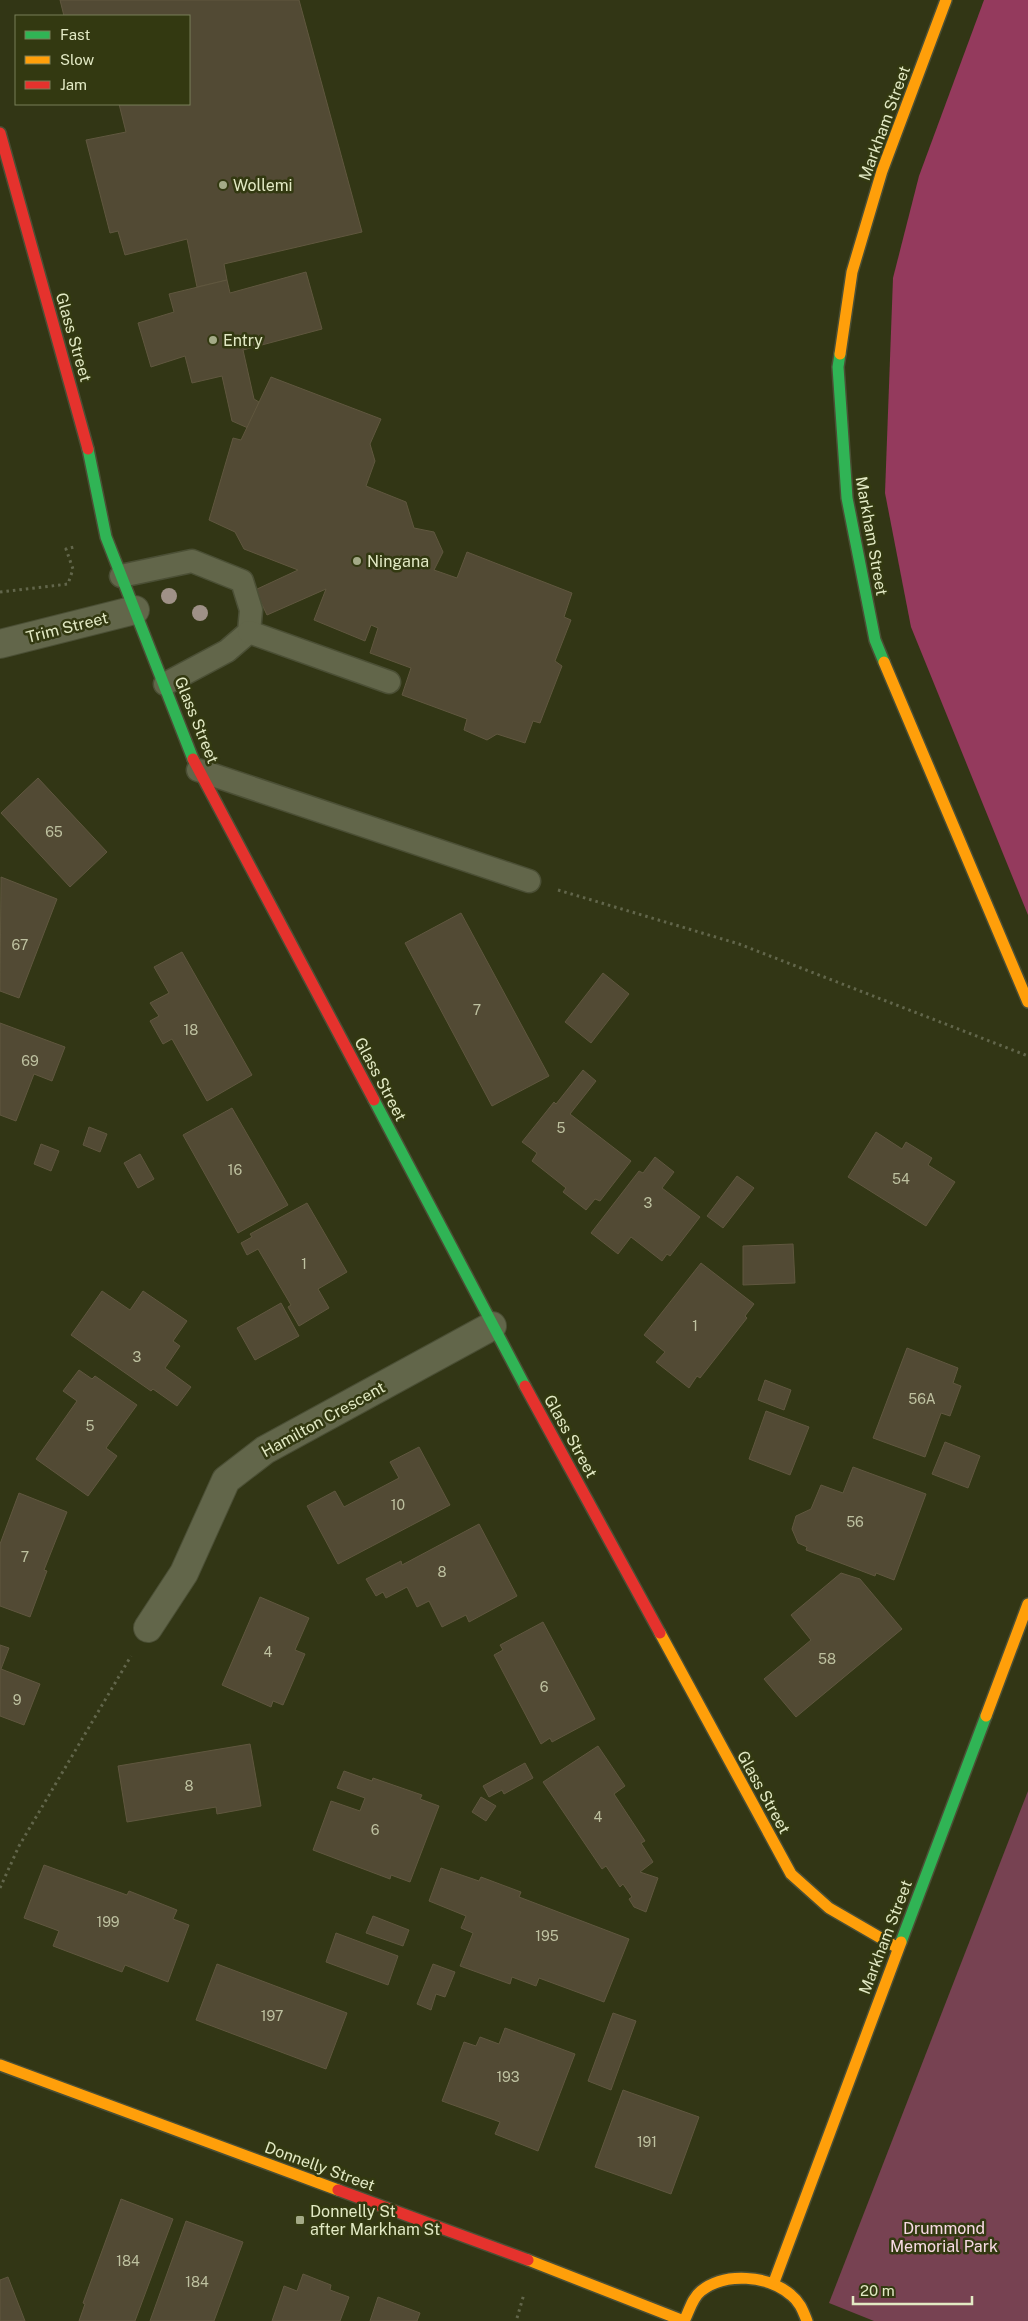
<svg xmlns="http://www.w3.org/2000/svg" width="1028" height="2321" viewBox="0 0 1028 2321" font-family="'Public Sans',sans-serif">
	<rect width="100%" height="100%" fill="#323615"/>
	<polygon fill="#774252" points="1028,1791 1028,2321 874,2321 829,2303"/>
	<polygon fill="#943a5d" points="984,0 1028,0 1028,915 911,627 885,493 893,278 919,176"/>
	<g fill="#524a34" stroke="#60573f">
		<polygon points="60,0 299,0 362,232 224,264 227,280 197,287 187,239 125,255 118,231 110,233 86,140 126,132 119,104 189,104 189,16 64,16"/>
		<polygon points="306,272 322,329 243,350 254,399 259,402 248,428 232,421 222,376 192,383 185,356 151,367 138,323 174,312 169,294 227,280 230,293"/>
		<polygon points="271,377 381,419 370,444 375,461 366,486 406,502 414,528 434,532 443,552 434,570 457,578 467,552 572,593 564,617 571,620 555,661 562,666 540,723 533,721 525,743 497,734 487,740 464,730 467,719 402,695 411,668 370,653 378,628 371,625 365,641 314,620 326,589 267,615 255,590 298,570 244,549 235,532 209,520 233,438 241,440"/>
		<polygon points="38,778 107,852 70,887 1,813"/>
		<polygon points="1,877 57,899 19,998 0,991"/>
		<polygon points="461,913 549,1076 492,1106 405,943"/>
		<polygon points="182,952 252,1075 207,1101 172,1039 163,1044 150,1021 159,1016 150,1003 169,993 154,967"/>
		<polygon points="603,973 629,994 591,1043 565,1022"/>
		<polygon points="0,1023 65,1047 52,1081 34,1074 16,1121 0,1115"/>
		<polygon points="583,1070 596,1081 570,1114 631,1161 600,1201 595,1199 586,1210 563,1192 566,1188 532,1161 537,1153 522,1142 554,1102 556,1104"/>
		<polygon points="232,1108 288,1205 238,1233 183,1135"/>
		<polygon points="89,1127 107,1134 100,1152 83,1145"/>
		<polygon points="876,1132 902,1149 906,1142 932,1158 928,1165 955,1182 926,1226 848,1177"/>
		<polygon points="41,1144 59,1151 51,1171 34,1164"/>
		<polygon points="140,1154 154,1179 138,1188 124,1163"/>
		<polygon points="655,1157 674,1172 662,1188 700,1217 670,1256 667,1254 662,1261 631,1237 618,1254 591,1233 639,1171 643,1173"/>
		<polygon points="737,1176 754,1188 723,1228 707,1216"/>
		<polygon points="307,1203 347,1272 318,1289 329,1308 299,1326 288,1307 291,1305 258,1249 247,1255 241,1243 252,1237 250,1234"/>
		<polygon points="793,1244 795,1283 743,1285 743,1246"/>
		<polygon points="701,1263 754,1304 745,1316 747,1318 700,1378 697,1376 689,1388 656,1362 665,1352 644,1335"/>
		<polygon points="102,1291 130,1310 143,1291 187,1321 173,1341 180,1346 165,1368 191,1387 177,1406 153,1389 151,1391 71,1335"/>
		<polygon points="281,1303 299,1336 255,1360 237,1328"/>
		<polygon points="907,1348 958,1368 953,1383 961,1386 950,1416 941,1413 925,1457 873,1438"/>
		<polygon points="79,1370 92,1379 95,1376 137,1405 106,1448 117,1456 88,1496 36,1459 77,1401 63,1391"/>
		<polygon points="765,1380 791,1390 784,1410 758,1400"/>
		<polygon points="766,1411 809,1427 790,1475 749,1459"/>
		<polygon points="945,1442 980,1456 968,1488 932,1474"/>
		<polygon points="419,1447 450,1505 338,1564 307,1506 335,1491 344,1507 399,1478 390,1462"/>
		<polygon points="853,1467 926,1494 894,1580 876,1573 875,1576 806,1550 807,1547 798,1543 792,1529 796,1516 811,1509 821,1485 843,1493"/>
		<polygon points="19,1493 67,1512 44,1570 47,1571 30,1617 0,1606 0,1544"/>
		<polygon points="479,1524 517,1596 469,1622 466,1615 442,1627 429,1601 417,1607 407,1587 386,1598 383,1592 376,1596 366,1579 401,1561 402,1565"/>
		<polygon points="841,1573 860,1579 902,1629 796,1717 764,1679 811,1640 791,1615"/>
		<polygon points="260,1597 309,1618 295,1650 305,1654 283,1705 273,1701 271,1707 222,1685"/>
		<polygon points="543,1622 595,1719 552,1742 550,1738 541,1744 494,1655 503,1650 500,1645"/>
		<polygon points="0,1645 9,1648 1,1669 40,1684 24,1725 0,1716"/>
		<polygon points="250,1744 261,1806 217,1814 216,1807 127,1822 118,1766"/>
		<polygon points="598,1746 625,1786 614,1794 645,1841 641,1843 653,1862 640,1872 658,1878 646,1912 634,1907 629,1899 632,1897 623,1884 620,1887 606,1866 602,1869 543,1782"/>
		<polygon points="525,1763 533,1778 504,1794 502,1790 489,1797 483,1786"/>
		<polygon points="344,1771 372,1781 373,1778 422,1795 420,1799 439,1806 410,1882 391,1875 390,1879 313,1850 331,1801 360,1811 365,1798 337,1788"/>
		<polygon points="481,1797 496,1806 486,1821 472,1812"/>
		<polygon points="44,1865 127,1895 129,1891 177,1910 173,1919 189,1925 168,1982 125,1965 122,1972 53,1946 59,1931 24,1918"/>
		<polygon points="441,1868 479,1881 481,1877 521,1892 519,1897 629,1939 604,2002 539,1978 536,1986 512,1977 510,1984 460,1966 473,1933 461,1928 466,1916 429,1901"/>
		<polygon points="373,1916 409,1930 403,1946 366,1933"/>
		<polygon points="336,1933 398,1956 388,1985 326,1962"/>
		<polygon points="217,1964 347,2013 326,2069 196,2020"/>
		<polygon points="433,1964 455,1972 445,1997 436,1994 431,2010 417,2004"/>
		<polygon points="613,2013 636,2021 611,2090 588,2081"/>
		<polygon points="505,2028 575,2054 538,2151 495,2134 500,2122 442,2101 464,2042 476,2046 480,2037 499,2044"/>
		<polygon points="623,2090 699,2117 671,2194 595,2167"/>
		<polygon points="121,2199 173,2219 135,2321 79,2321 85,2304 83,2303"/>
		<polygon points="186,2221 243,2242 214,2321 150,2321"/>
		<polygon points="303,2274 331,2285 330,2290 349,2297 340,2321 272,2321 284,2286 297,2291"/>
		<polygon points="8,2277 25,2321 0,2321 0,2280"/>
		<polygon points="378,2297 420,2313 417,2321 370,2321"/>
	</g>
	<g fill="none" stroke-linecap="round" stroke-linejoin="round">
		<defs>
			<g id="lane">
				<polyline points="121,576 192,561 242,581 251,610 249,632 227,651 165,684"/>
				<polyline points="249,632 389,682"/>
				<polyline points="198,770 529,881"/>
			</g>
			<g id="street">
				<polyline points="0,644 135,610"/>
				<polyline points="148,1628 184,1573 226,1480 265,1450 492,1326"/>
			</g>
			<g id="fast">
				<polyline points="840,354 838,367 847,498 875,640 884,662"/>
				<polyline points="88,449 106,537 193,759"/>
				<polyline points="374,1100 525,1386"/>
				<polyline points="901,1942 986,1716"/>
			</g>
			<g id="slow">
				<polyline points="840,354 852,272 882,171 946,0"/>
				<polyline points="884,662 1028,1002"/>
				<polyline points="660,1633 791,1874 829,1908 898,1948"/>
				<polyline points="986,1716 1028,1604"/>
				<polyline points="0,2065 338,2190"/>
				<polyline points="528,2260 684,2321"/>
				<polyline points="774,2282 901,1942"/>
				<path d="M684 2321C689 2312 692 2298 701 2291 725 2272 768 2275 791 2295 800 2302 803 2311 807 2321"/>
			</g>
			<g id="jam">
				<polyline points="0,133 88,449"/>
				<polyline points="193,759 374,1100"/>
				<polyline points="525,1386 660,1633"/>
				<polyline points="338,2190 528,2260"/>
			</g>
		</defs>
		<use href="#lane" stroke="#4b4f35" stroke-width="25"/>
		<use href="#street" stroke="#4b4f35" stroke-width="30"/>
		<use href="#fast" stroke="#4b4f35" stroke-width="14"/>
		<use href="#slow" stroke="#4b4f35" stroke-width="14"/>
		<use href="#jam" stroke="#4b4f35" stroke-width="14"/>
		<g stroke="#62664b" stroke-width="3" stroke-dasharray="2.5 4" stroke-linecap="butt">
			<polyline points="0,592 68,584 73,569 66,549 74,547"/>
			<polyline points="558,890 739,944 1028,1056"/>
			<polyline points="0,1888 19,1846 131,1656"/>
			<polyline points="517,2318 524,2294"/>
		</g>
		<use href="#lane" stroke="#62664a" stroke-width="22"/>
		<use href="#street" stroke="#62664a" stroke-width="28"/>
		<use href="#fast" stroke="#30b455" stroke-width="11"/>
		<use href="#slow" stroke="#ff9f0a" stroke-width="11"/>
		<use href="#jam" stroke="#e5322d" stroke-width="11"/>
	</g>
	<g fill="#9f9187">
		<circle cx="169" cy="596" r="8"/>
		<circle cx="200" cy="613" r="8"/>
	</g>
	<g fill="#a4aa87" stroke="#333911" stroke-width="2">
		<circle cx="223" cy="185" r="5"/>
		<circle cx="213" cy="340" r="5"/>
		<circle cx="357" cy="561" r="5"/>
		<rect x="295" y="2215" width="10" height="10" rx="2.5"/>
	</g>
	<g text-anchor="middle" stroke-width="5" stroke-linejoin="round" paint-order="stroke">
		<g font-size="14" fill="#bec1a0">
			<text x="54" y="837">65</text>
			<text x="20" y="950">67</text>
			<text x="477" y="1015">7</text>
			<text x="191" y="1035">18</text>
			<text x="30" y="1066">69</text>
			<text x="561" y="1133">5</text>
			<text x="235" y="1175">16</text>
			<text x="901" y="1184">54</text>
			<text x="648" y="1208">3</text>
			<text x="304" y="1269">1</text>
			<text x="695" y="1331">1</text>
			<text x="137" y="1362">3</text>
			<text x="922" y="1404">56A</text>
			<text x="90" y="1431">5</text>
			<text x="398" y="1510">10</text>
			<text x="855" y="1527">56</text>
			<text x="25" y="1562">7</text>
			<text x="442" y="1577">8</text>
			<text x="268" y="1657">4</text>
			<text x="827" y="1664">58</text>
			<text x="544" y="1692">6</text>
			<text x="17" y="1705">9</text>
			<text x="189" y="1791">8</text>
			<text x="598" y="1822">4</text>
			<text x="375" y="1835">6</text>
			<text x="108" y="1927">199</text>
			<text x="547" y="1941">195</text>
			<text x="272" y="2021">197</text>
			<text x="508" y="2082">193</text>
			<text x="647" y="2147">191</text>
			<text x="128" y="2266">184</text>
			<text x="197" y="2287">184</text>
		</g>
		<g font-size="16" fill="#e2e9c4" stroke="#333911">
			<text transform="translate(884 123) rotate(-70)" y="6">Markham Street</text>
			<text transform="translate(74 337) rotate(74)" y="6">Glass Street</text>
			<text transform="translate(872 536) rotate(80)" y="6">Markham Street</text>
			<text transform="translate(67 627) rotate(-14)" y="6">Trim Street</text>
			<text transform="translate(197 720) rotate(68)" y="6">Glass Street</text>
			<text transform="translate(381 1079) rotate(62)" y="6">Glass Street</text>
			<text transform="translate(323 1419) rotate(-29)" y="6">Hamilton Crescent</text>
			<text transform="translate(571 1436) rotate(61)" y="6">Glass Street</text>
			<text transform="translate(764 1792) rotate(61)" y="6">Glass Street</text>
			<text transform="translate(885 1937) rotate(-69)" y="6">Markham Street</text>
			<text transform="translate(320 2166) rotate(20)" y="6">Donnelly Street</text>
		</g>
		<g font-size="16" fill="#e2e9c4" stroke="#333911" text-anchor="start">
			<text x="233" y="191">Wollemi</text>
			<text x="223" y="346">Entry</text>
			<text x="367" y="567">Ningana</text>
			<text x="310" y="2217">Donnelly St<tspan x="310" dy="18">after Markham St</tspan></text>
		</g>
		<g font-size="16" fill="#f9dbe5" stroke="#333911">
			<text x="944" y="2234">Drummond<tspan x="944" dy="18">Memorial Park</tspan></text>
		</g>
	</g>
	<rect x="15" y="15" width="175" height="90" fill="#333911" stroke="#797f59"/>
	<rect x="25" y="31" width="25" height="8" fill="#30b455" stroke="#797f59"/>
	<text x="60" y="40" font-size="15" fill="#e2e9c4">Fast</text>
	<rect x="25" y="56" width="25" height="8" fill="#ff9f0a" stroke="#797f59"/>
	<text x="60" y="65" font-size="15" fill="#e2e9c4">Slow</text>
	<rect x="25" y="81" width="25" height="8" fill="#e5322d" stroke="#797f59"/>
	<text x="60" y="90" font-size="15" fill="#e2e9c4">Jam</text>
	<path d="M853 2296v8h119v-8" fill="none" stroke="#e2e9c4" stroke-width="2.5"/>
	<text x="860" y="2296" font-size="15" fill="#e2e9c4" stroke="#333911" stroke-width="4" paint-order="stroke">20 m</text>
</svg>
